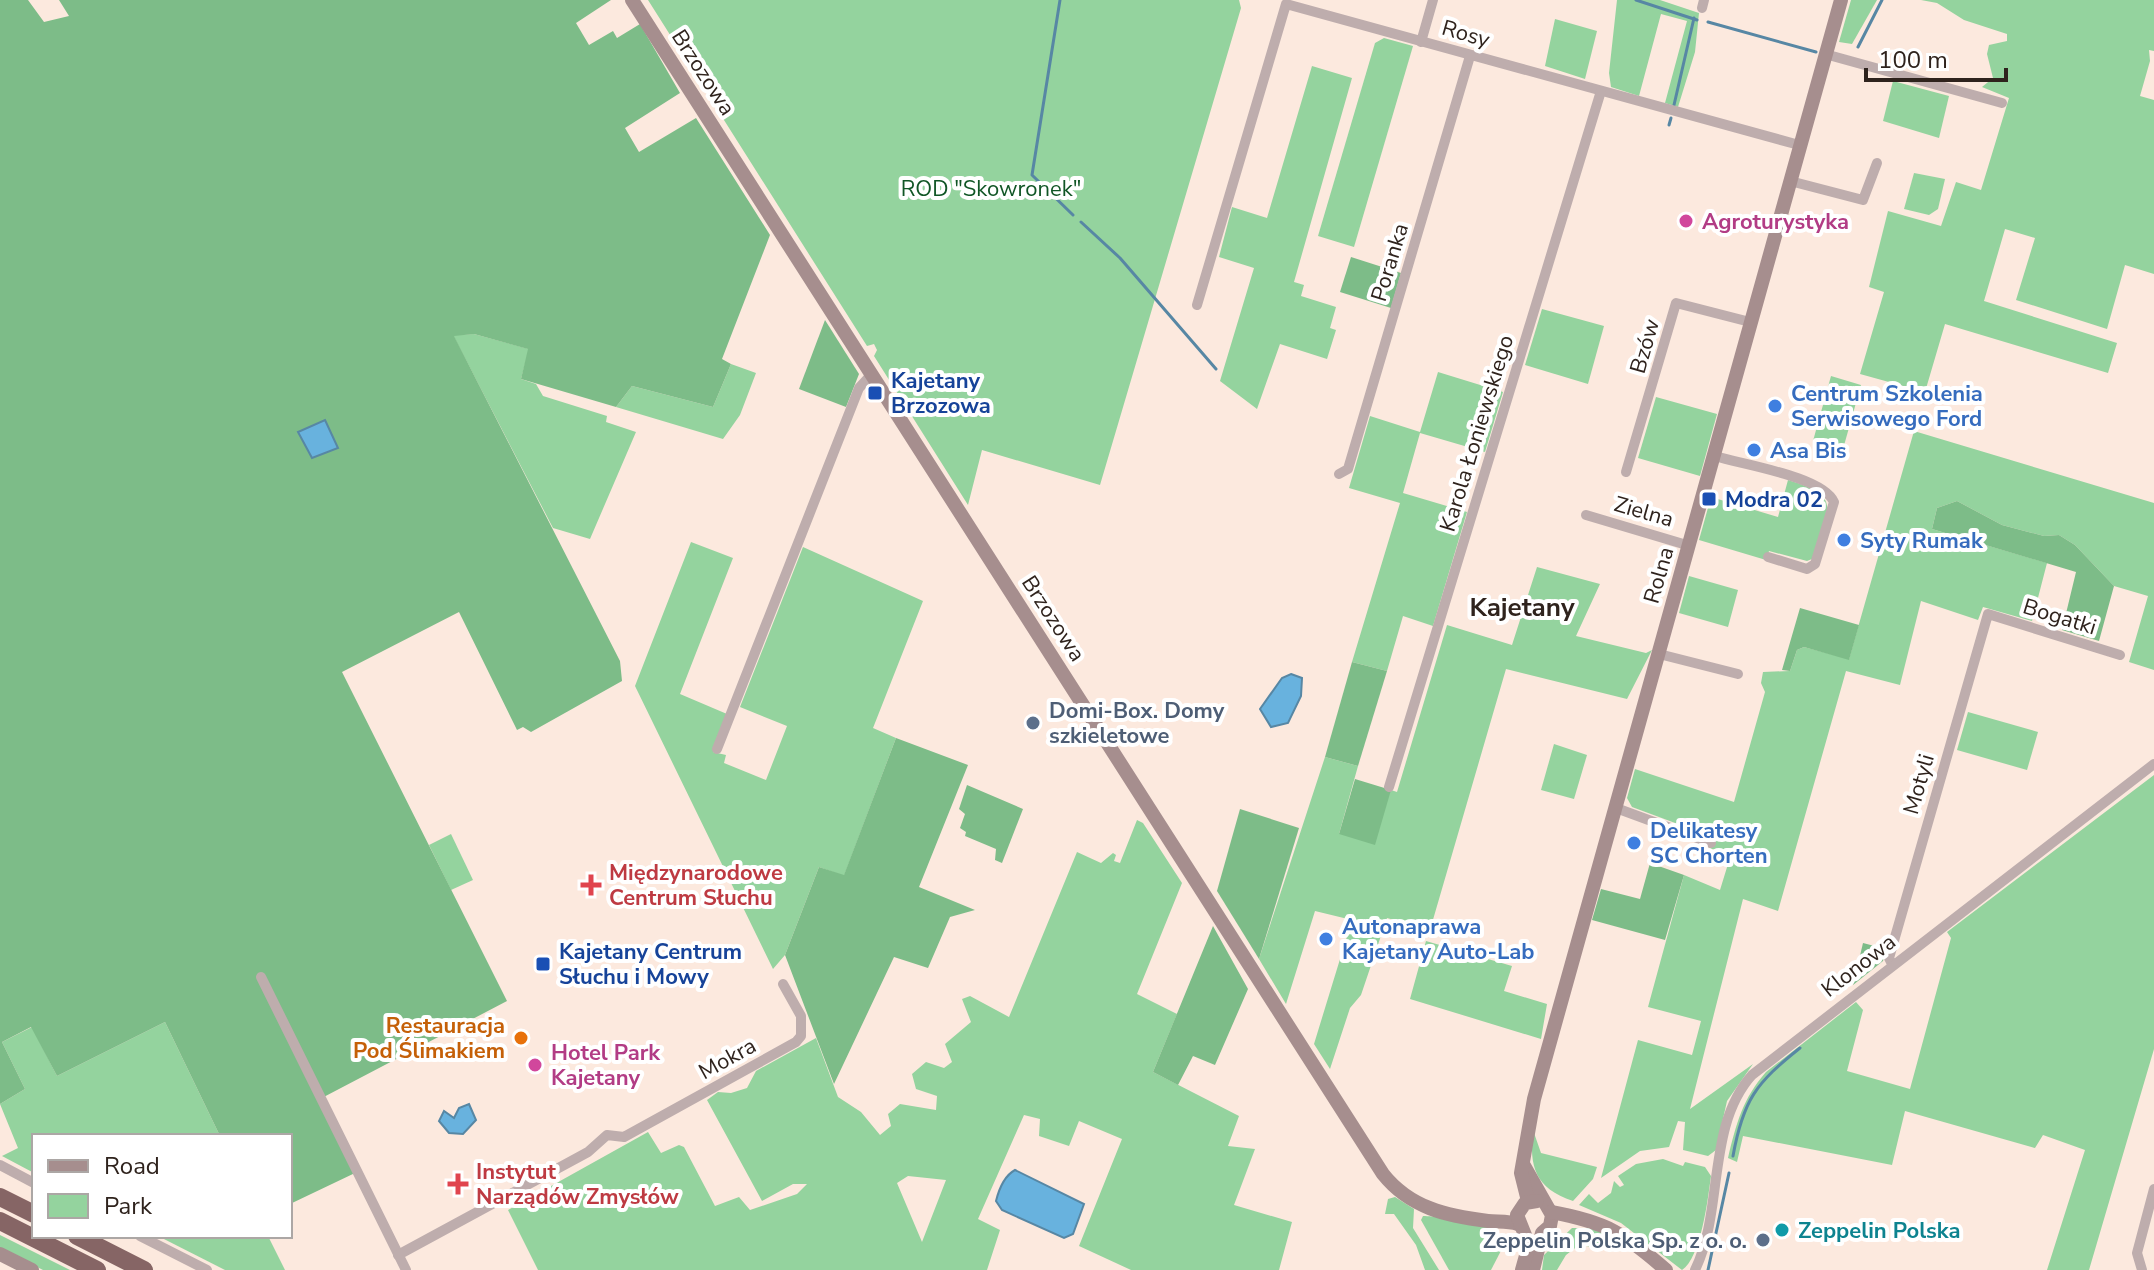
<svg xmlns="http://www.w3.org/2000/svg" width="2154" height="1270" viewBox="0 0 2154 1270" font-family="'Nunito Sans',sans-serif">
	<rect width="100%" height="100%" fill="#fce9de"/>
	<g fill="#94d39e" fill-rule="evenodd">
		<polygon points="648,0 1239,0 1241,8 1100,485 982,450 968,505 874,356 877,350 874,344 867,346"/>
		<polygon points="1617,0 1660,0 1699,13 1695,52 1678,107 1665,103 1687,21 1661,14 1639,96 1611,87 1609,73"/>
		<polygon points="1851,0 1877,0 1852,44 1839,42"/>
		<polygon points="1921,0 2154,0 2154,51 2149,50 2150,61 2140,96 2154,100 2154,274 2125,265 2107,329 2016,300 2035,238 2005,229 1984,301 2117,343 2108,373 1945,324 1925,392 1860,374 1884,292 1869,287 1888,211 1941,226 1956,182 1981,190 2009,98 1982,87 1993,78 1987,54 1989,45 2007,41 2007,34 1964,20 1937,3"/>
		<polygon points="1555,19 1597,31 1585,79 1545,66"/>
		<polygon points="1384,38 1413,46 1354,247 1318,236 1375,43"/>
		<polygon points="1312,66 1352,78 1294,282 1304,285 1301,296 1336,307 1330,328 1336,330 1327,359 1280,344 1257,409 1220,381 1254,268 1219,257 1232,207 1267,218"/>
		<polygon points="1893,81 1949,96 1939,138 1883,121"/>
		<polygon points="1914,173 1945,179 1938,209 1929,215 1904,209"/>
		<polygon points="1542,309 1604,326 1588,384 1525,365"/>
		<polygon points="474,334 529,349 521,379 536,384 543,396 607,416 606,422 636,432 590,539 553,528 453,335"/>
		<polygon points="731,364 756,373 740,415 723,439 616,407 632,386 713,407"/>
		<polygon points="1438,372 1503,392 1485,452 1420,433 1403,493 1467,512 1433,626 1403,616 1387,671 1352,662 1400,503 1349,488 1370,416 1420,432"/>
		<polygon points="1831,376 1861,385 1843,449 1813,441"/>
		<polygon points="1656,397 1717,414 1700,476 1638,458"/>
		<polygon points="1914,431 2154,503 2154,670 2129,662 2148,596 2114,586 2075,545 2059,535 2044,536 2002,525 1957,501 1937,508 1932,529 2047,563 2032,621 1983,607 1978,620 1921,601 1900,685 1846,671 1778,911 1743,899 1690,1109 1753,1064 1727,1101 1716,1150 1708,1156 1683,1150 1685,1122 1678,1121 1669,1147 1640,1151 1601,1178 1638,1040 1692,1055 1701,1021 1648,1007 1684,875 1720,890 1728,864 1722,852 1709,848 1713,837 1632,807 1627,798 1635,769 1734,802 1765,692 1761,683 1763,672 1790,671 1797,650 1804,647 1849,659"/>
		<path d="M1788 480C1846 497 1827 511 1812 559L1807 561 1769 551 1766 560 1699 540 1711 497 1778 517Z"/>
		<polygon points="691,542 733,558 680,694 727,714 713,752 726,755 724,763 766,780 787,726 740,707 803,547 923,601 873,728 896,738 844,876 819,867 785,955 773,969 635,686"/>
		<polygon points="1537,567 1600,584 1576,636 1646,653 1652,650 1627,699 1506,669 1430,930 1387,918 1361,995 1350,1008 1330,1069 1314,1044 1352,920 1315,911 1286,1004 1259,959 1325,757 1358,766 1339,834 1391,790 1397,792 1447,625 1512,645"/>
		<polygon points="1689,576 1738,590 1728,627 1679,613"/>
		<polygon points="1968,712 2038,732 2027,770 1957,750"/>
		<polygon points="1554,744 1587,755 1574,799 1541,790"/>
		<path d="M2154 775V1049L2089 1270H2047L2085 1150 2043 1135 2035 1148 1905 1111 1892 1165 1743 1136 1737 1162 1728 1158C1736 1124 1743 1098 1766 1072L1856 1002 1863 1010 1847 1071 1910 1089 1951 938 1947 932Z"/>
		<path d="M1137 820 1143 823 1182 883 1137 994 1177 1014 1153 1072 1239 1116 1228 1146 1255 1149 1234 1205 1292 1222 1279 1270H1131L1079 1246 1122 1139 1079 1121 1069 1146 1039 1136 1040 1119 1024 1115 978 1219 1000 1230 987 1270H538L508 1210 648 1132 661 1153 679 1145 684 1147 715 1206 739 1197 750 1210 797 1194 807 1184H793L762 1201 707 1100 718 1092 731 1093 747 1088 756 1071 816 1038 838 1097 861 1112 880 1135 891 1126 888 1114 900 1104 936 1110 937 1096 916 1089 912 1074 926 1062 944 1068 952 1062 945 1044 971 1022 962 999 970 996 1009 1017 1077 852 1101 863 1113 853 1116 855 1114 861 1120 863ZM908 1176 946 1180 922 1242 897 1183Z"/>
		<polygon points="451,834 473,880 451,890 429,845"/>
		<polygon points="1426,941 1512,966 1504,991 1547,1004 1541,1039 1410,999"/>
		<polygon points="165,1022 220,1136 34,1136 34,1173 2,1156 18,1148 0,1104 25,1089 2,1042 32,1027 57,1076"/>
		<path d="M1533 1130 1541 1153 1597 1167 1593 1179 1573 1201C1535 1188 1529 1167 1533 1130Z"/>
		<path d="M1663 1159 1683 1166 1685 1162 1705 1167 1711 1176C1708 1198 1701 1258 1682 1270L1621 1223 1579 1205 1589 1194 1598 1203 1611 1193 1614 1181 1620 1187 1624 1185 1618 1176 1636 1164Z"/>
		<polygon points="1395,1197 1414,1209 1413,1228 1439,1270 1425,1270 1416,1245 1394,1214 1385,1214 1388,1199"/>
		<path d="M1423 1216C1443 1217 1500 1221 1505 1243L1491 1270H1449L1421 1220Z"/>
		<polygon points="1572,1228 1589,1228 1614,1236 1615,1240 1606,1249 1579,1245 1566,1255 1557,1270 1542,1270 1544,1255"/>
		<polygon points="0,1235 70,1270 43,1270 0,1248"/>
		<polygon points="158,1236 268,1236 285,1270 225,1270"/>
	</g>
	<g fill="#7dbc88">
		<polygon points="0,0 28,0 44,22 69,16 59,0 611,0 576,23 589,45 613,31 617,38 640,24 680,93 625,128 639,152 696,118 770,235 722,359 731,364 713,407 632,386 616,407 521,379 528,349 474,334 454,336 620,661 622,681 531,732 523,727 517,730 459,612 342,672 507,1001 318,1100 355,1173 290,1204 290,1136 220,1136 165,1022 57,1076 31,1027 2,1042 25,1089 0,1104"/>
		<polygon points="1351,257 1401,273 1391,308 1340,292"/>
		<polygon points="825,320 859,374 846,407 799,389"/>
		<polygon points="1957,501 2002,525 2044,536 2059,535 2075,545 2114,586 2099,641 2062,630 2076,572 1932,529 1937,508"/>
		<polygon points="1800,608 1859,625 1849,660 1804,647 1797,650 1790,671 1782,670"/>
		<polygon points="1352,662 1387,671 1358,766 1325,757"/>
		<polygon points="896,738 968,765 919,887 975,910 950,917 928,968 894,957 834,1084 785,955 819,867 844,875"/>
		<polygon points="1355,779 1391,790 1375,845 1339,834"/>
		<polygon points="967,785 1023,809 1002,863 995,860 996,849 965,836 966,832 960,828 965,814 959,809"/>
		<polygon points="1240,809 1299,828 1259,959 1217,891"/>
		<polygon points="1650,863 1684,875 1665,940 1592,920 1601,889 1640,899"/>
		<polygon points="1213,926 1248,989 1215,1065 1193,1056 1178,1085 1153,1072"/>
		<polygon points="1863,943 1886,949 1883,961 1853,985"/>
	</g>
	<g fill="#68b2de" stroke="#5787a4" stroke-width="2">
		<polygon points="325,420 338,448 312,458 298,432"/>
		<polygon points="1291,674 1302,678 1301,696 1288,723 1271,727 1260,709 1282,678"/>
		<polygon points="469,1104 476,1120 463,1134 449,1133 439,1121 444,1111 454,1118 459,1108"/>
		<path d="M1015 1170 1084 1204 1073 1234 1064 1238 1002 1210 996 1201C999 1189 1004 1176 1015 1170Z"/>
	</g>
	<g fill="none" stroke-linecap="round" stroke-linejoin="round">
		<g stroke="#5787a4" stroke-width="3">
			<polyline points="1060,0 1032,175 1073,215"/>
			<polyline points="1636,0 1697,20"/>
			<polyline points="1708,22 1816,52"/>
			<polyline points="1858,47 1882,0"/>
			<polyline points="1674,105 1694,18"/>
			<polyline points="1669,125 1671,118"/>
			<polyline points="1081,222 1120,258 1216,369"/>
			<path d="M1733 1156C1743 1100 1756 1083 1800 1048"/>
			<polyline points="1708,1270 1729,1173"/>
		</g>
		<g stroke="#beadad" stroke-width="10">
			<polyline points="1702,8 1704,0"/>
			<polyline points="1421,42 1433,0"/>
			<polyline points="1825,54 2002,103"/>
			<polyline points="1790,181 1863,200 1877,163"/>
			<polyline points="1197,305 1286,4 1799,145"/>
			<path d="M1715 456C1743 465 1822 476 1834 502L1815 564 1807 569 1768 557"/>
			<polyline points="1626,472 1676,303 1750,322"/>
			<polyline points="1339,474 1348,469 1470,56"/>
			<polyline points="1586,515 1690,546"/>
			<polyline points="1659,654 1738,674"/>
			<polyline points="717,749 859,388 872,374"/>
			<polyline points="1389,787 1601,91"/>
			<polyline points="1616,808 1711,843"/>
			<polyline points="1892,964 1889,958 1988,614 2120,655"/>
			<polyline points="261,977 406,1270"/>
			<polyline points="0,1165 34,1183"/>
			<polyline points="140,1236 207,1270"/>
			<polyline points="398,1255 588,1152 607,1135 624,1137 796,1042 801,1036 801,1016 783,984"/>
			<path d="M1695 1270C1724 1211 1706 1126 1752 1075L2154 764"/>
			<polyline points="2142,1270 2137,1253 2154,1189"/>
		</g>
		<g stroke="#a68e8e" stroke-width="14">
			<path d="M632 0 1383 1174C1410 1208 1447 1216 1488 1221 1498 1222 1508 1221 1518 1224"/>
			<polyline points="1523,1164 1552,1215 1550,1226 1542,1233 1533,1270"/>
			<polyline points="1528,1201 1521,1173 1534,1099 1841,0"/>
			<path d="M1551 1212C1606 1222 1624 1233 1666 1270"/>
			<polyline points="0,1254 32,1270"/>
			<polyline points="1522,1270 1529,1245 1517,1215 1525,1203 1537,1201"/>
		</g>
		<g stroke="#866565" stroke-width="18">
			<polyline points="0,1197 34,1214"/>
			<polyline points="0,1221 97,1270"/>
			<polyline points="77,1236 144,1270"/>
		</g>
	</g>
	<g fill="#d1479c" stroke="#fff" stroke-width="3">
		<circle cx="1686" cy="221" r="8"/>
		<circle cx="535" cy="1065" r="8"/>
	</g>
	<g fill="#1a4fb4" stroke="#fff" stroke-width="3">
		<rect x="867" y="385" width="16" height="16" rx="4"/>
		<rect x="1701" y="491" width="16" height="16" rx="4"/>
		<rect x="535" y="956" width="16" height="16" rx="4"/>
	</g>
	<g fill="#3f7fe0" stroke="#fff" stroke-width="3">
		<circle cx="1775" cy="406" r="8"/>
		<circle cx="1754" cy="450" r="8"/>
		<circle cx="1844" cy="540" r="8"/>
		<circle cx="1634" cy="843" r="8"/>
		<circle cx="1326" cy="939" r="8"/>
	</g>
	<g fill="#5c6f8a" stroke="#fff" stroke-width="3">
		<circle cx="1033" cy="723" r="8"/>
		<circle cx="1763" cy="1240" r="8"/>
	</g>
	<g fill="#e0444e" stroke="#fff" stroke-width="3">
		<path d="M587 873h8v8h8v8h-8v8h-8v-8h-8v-8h8z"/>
		<path d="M454 1172h8v8h8v8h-8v8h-8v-8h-8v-8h8z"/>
	</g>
	<circle fill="#e8710a" stroke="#fff" stroke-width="3" cx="521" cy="1038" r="8"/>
	<circle fill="#0f9aa8" stroke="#fff" stroke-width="3" cx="1782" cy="1230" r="8"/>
	<g text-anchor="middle" stroke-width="8" stroke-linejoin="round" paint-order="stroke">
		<g font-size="22" fill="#2f231d" stroke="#fff">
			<text transform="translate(1466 33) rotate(16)" y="8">Rosy</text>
			<text transform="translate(704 72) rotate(57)" y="8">Brzozowa</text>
			<text transform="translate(1389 262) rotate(-73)" y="8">Poranka</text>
			<text transform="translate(1644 346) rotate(-74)" y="8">Bzów</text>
			<text transform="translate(1476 433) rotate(-73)" y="8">Karola Łoniewskiego</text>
			<text transform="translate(1644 511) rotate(16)" y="8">Zielna</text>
			<text transform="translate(1658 575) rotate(-74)" y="8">Rolna</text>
			<text transform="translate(2060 616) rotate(17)" y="8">Bogatki</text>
			<text transform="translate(1054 618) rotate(57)" y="8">Brzozowa</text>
			<text transform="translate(1918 784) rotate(-74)" y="8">Motyli</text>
			<text transform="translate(1858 965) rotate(-38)" y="8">Klonowa</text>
			<text transform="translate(727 1058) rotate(-29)" y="8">Mokra</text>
		</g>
		<g font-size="22" fill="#115626" stroke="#fff">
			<text x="991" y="196">ROD "Skowronek"</text>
		</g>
		<g font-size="22" font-weight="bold" fill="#b23c85" stroke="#fff" text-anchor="start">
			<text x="1702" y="229">Agroturystyka</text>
			<text x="551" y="1060">Hotel Park<tspan x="551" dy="25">Kajetany</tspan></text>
		</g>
		<g font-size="22" font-weight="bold" fill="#164399" stroke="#fff" text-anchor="start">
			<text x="891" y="388">Kajetany<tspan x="891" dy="25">Brzozowa</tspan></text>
			<text x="1725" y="507">Modra 02</text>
			<text x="559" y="959">Kajetany Centrum<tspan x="559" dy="25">Słuchu i Mowy</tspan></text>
		</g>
		<g font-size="22" font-weight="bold" fill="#366cbe" stroke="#fff" text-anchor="start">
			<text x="1791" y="401">Centrum Szkolenia<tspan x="1791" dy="25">Serwisowego Ford</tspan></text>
			<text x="1770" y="458">Asa Bis</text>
			<text x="1860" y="548">Syty Rumak</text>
			<text x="1650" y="838">Delikatesy<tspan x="1650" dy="25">SC Chorten</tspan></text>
			<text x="1342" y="934">Autonaprawa<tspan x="1342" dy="25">Kajetany Auto-Lab</tspan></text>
		</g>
		<g font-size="22" font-weight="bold" fill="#4e5e75" stroke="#fff" text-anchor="start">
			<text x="1049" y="718">Domi-Box. Domy<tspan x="1049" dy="25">szkieletowe</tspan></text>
			<text x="1747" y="1248" text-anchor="end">Zeppelin Polska Sp. z o. o.</text>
		</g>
		<g font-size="22" font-weight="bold" fill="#be3a42" stroke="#fff" text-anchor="start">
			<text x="609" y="880">Międzynarodowe<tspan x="609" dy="25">Centrum Słuchu</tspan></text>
			<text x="476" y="1179">Instytut<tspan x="476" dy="25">Narządów Zmysłów</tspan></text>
		</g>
		<g font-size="22" font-weight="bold" fill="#c56008" stroke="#fff" text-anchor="end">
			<text x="505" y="1033">Restauracja<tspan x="505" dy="25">Pod Ślimakiem</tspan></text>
		</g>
		<g font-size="22" font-weight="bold" fill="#0d838f" stroke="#fff" text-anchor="start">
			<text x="1798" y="1238">Zeppelin Polska</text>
		</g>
		<g font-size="26" font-weight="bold" fill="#2f231d" stroke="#fff">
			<text x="1522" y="616">Kajetany</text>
		</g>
	</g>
	<rect x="32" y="1134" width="260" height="104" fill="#ffffff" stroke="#aca7a5" stroke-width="2"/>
	<rect x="48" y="1160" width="40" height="12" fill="#a68e8e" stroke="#aca7a5" stroke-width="2"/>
	<text x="104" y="1174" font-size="24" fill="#2f231d">Road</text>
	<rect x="48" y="1194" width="40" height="24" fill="#94d39e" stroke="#aca7a5" stroke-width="2"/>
	<text x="104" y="1214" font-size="24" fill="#2f231d">Park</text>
	<path d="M1866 68v12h140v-12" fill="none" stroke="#2f231d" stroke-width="4"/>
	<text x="1878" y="68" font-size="24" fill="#2f231d" stroke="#ffffff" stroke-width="6" paint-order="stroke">100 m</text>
</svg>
